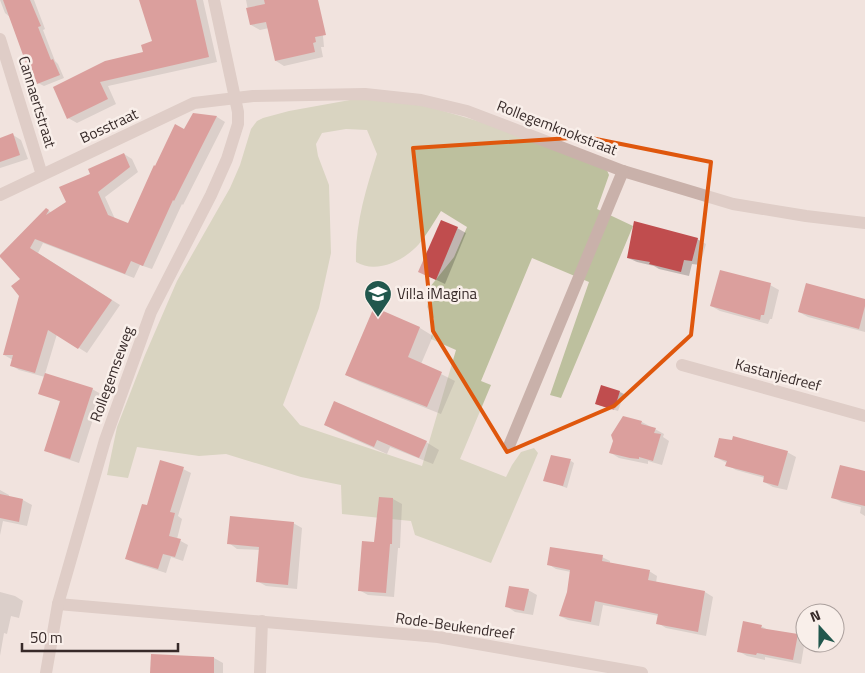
<svg xmlns="http://www.w3.org/2000/svg" width="865" height="673" viewBox="0 0 865 673" font-family="'Titillium Web',sans-serif">
	<rect width="100%" height="100%" fill="#f1e3de"/>
	<path fill="#bdc09e" fill-rule="evenodd" d="M361 98 426 106 488 124 606 168 609 175 597 209 633 226 561 398 550 395 589 282 532 258 481 381 491 385 460 459 506 477 512 465 521 452 534 448 538 453 491 563 415 535 411 521 342 514 341 485 301 477 226 454 199 456 137 447 128 478 107 475 117 427 145 355 177 281 230 188 240 165 251 129 257 121 263 118 289 111ZM346 129 367 130 377 154C366 189 355 224 356 262 376 274 404 261 419 244 427 234 434 222 441 211L467 227 454 257 430 287 427 307 434 319 431 339 456 350 422 466 300 425 283 405 319 308 331 253 329 185 318 156 316 144 322 133Z"/>
	<g fill="#0003">
		<polygon points="0,0 34,0 45,29 43,30 55,61 58,64 64,78 44,86 38,83 32,67 28,65 10,17 5,13"/>
		<polygon points="140,0 203,0 217,62 108,86 116,104 77,123 68,118 54,88 145,53 154,42"/>
		<polygon points="246,0 315,0 323,36 324,47 321,47 323,57 284,66 276,61 269,28 260,30 251,25"/>
		<polygon points="194,114 217,117 225,122 183,205 182,204 152,269 140,265 134,278 43,243 38,253 120,305 87,353 57,334 45,374 92,389 101,394 79,463 55,455 46,450 61,402 40,393 45,377 19,370 11,365 13,360 4,355 24,283 1,256 46,209 52,213 67,202 92,174 124,154 132,159 138,172 105,197 115,219 129,224 156,167 185,131"/>
		<polygon points="13,135 21,140 28,159 0,168 0,139"/>
		<polygon points="457,228 466,233 445,284 420,272"/>
		<polygon points="697,239 706,244 700,265 692,264 689,276 659,269 654,266 637,262 628,258"/>
		<polygon points="770,285 779,290 772,319 770,319 768,324 720,311 711,306"/>
		<polygon points="865,300 865,332 808,317 799,312"/>
		<polygon points="375,309 420,328 433,336 421,364 455,381 441,414 360,382 346,375"/>
		<polygon points="620,392 624,394 618,411 596,404"/>
		<polygon points="642,422 664,434 663,437 669,441 662,465 648,461 648,464 619,458 611,453"/>
		<polygon points="325,425 426,442 439,450 433,464 390,447 387,454 338,432"/>
		<polygon points="787,452 796,457 787,490 773,487 764,482 765,478 736,470 727,465 727,463 715,457"/>
		<polygon points="571,461 574,463 567,488 544,480"/>
		<polygon points="183,469 191,473 178,516 182,519 177,539 188,545 183,561 171,557 166,573 135,563 127,559 148,506"/>
		<polygon points="865,472 865,516 860,513 861,507 841,502 833,497"/>
		<polygon points="0,490 9,495 9,497 23,500 32,505 27,526 3,521 0,535"/>
		<polygon points="393,499 402,504 400,548 398,548 394,597 368,595 359,590 375,544"/>
		<polygon points="293,523 302,528 297,589 266,586 257,581 260,550 237,549 229,543"/>
		<polygon points="602,557 610,561 610,564 649,571 657,576 656,583 705,592 713,597 706,636 666,628 658,623 659,616 603,605 599,626 568,620 560,616 568,593 571,572 556,569 548,564"/>
		<polygon points="528,590 537,595 533,615 515,612 506,606"/>
		<polygon points="0,592 15,596 23,601 19,618 11,616 7,634 4,633 0,656"/>
		<polygon points="761,626 770,631 797,635 805,640 801,664 765,657 765,660 747,656 738,651"/>
		<polygon points="214,658 223,663 223,673 151,673"/>
	</g>
	<g fill="#c04d4e">
		<polygon points="3,0 30,0 41,26 38,27 51,60 53,59 60,75 37,84 30,65 27,66"/>
		<polygon points="139,0 196,0 209,57 100,82 108,99 67,119 53,87 105,61 143,52 141,45 152,41"/>
		<polygon points="264,0 318,0 326,35 315,37 316,42 313,43 315,52 275,61 266,22 250,25 246,8 265,4"/>
		<polygon points="193,113 217,116 174,201 173,200 143,266 131,261 125,274 35,239 30,248 112,300 78,349 48,330 35,373 10,366 13,355 3,355 19,296 11,286 20,279 0,257 0,255 46,208 49,210 46,215 66,202 59,187 90,174 88,169 124,153 130,167 98,192 108,215 128,223 154,165 155,166 175,124 184,129"/>
		<polygon points="13,133 20,155 0,162 0,138"/>
		<polygon points="441,220 458,227 436,280 418,272"/>
		<polygon points="634,221 698,238 692,261 684,260 681,272 649,264 650,262 627,258"/>
		<polygon points="720,270 771,283 764,315 761,315 760,320 710,306"/>
		<polygon points="806,283 865,299 865,306 859,329 798,312"/>
		<polygon points="374,307 420,327 408,357 442,372 427,407 345,375"/>
		<polygon points="45,373 93,388 70,459 44,451 60,401 38,394"/>
		<polygon points="601,385 620,391 614,410 595,404"/>
		<polygon points="334,401 427,441 419,458 377,440 374,447 324,425"/>
		<polygon points="623,416 642,421 641,424 656,428 654,433 661,434 653,461 639,457 639,459 630,458 609,453 613,441 611,435"/>
		<polygon points="733,436 788,451 778,486 763,482 764,476 725,466 727,461 714,457 719,438 732,440"/>
		<polygon points="551,455 571,459 563,486 543,481"/>
		<polygon points="160,460 184,467 170,512 175,513 169,536 181,539 175,557 163,554 158,569 125,559 142,504 147,505"/>
		<polygon points="840,465 865,471 865,506 831,498"/>
		<polygon points="0,494 23,499 19,522 0,518"/>
		<polygon points="379,497 393,498 392,544 390,544 386,593 358,591 362,541 374,542"/>
		<polygon points="230,516 294,522 288,585 256,582 259,547 227,544"/>
		<polygon points="550,547 603,555 602,561 650,570 648,580 705,591 698,632 656,624 658,614 595,601 591,622 559,616 567,592 570,570 547,565"/>
		<polygon points="509,586 529,589 524,611 505,607"/>
		<polygon points="743,621 762,625 761,628 798,634 793,660 757,653 756,655 737,652"/>
		<polygon points="151,654 214,657 214,673 150,673"/>
	</g>
	<g fill="none" stroke-linecap="round" stroke-linejoin="round">
		<g stroke="#c9b1aa" stroke-width="12">
			<polyline points="0,39 42,175"/>
			<polyline points="0,195 194,103 253,96 365,94 421,100 467,111 623,171 733,204 806,216 865,223"/>
			<polyline points="682,365 865,416"/>
			<polyline points="509,446 623,171"/>
			<polyline points="58,604 438,637 642,673"/>
			<polyline points="46,673 58,604 105,440 151,312 211,195 227,159 238,124 238,112 214,0"/>
			<polyline points="260,673 262,621"/>
		</g>
	</g>
	<path d="M0 0H865V673H0ZM586 137 711 162 691 335 614 406 507 452 433 331 413 148Z" fill="#f1e3de" fill-opacity=".55" fill-rule="evenodd"/>
	<path fill="none" stroke="#df570d" stroke-width="4" stroke-linejoin="round" d="M586 137 711 162 691 335 614 406 507 452 433 331 413 148Z"/>
	<defs>
		<symbol id="school-pin" viewBox="-11 -11 22 30"><path d="M0 17L-7.5 6A9.5 9.5 0 1 1 7.5 6Z" fill="#21574d" stroke="#f9efea"/><path d="M0-5L7-2L0 1L-7-2ZM-4 1L0 2.5L4 1V4Q0 6-4 4Z" fill="#fff"/></symbol>
	</defs>
	<g fill-rule="evenodd">
		<use href="#school-pin" x="362" y="278" width="32" height="43"/>
	</g>
	<g text-anchor="middle" stroke-width="5" stroke-linejoin="round" paint-order="stroke">
		<g font-size="15" fill="#372a29" stroke="#f9efea">
			<text transform="translate(37 102) rotate(73)" y="5">Cannaertstraat</text>
			<text transform="translate(109 126) rotate(-25)" y="5">Bosstraat</text>
			<text transform="translate(557 128) rotate(21)" y="5">Rollegemknokstraat</text>
			<text transform="translate(112 374) rotate(-70)" y="5">Rollegemseweg</text>
			<text transform="translate(778 375) rotate(15)" y="5">Kastanjedreef</text>
			<text transform="translate(455 626) rotate(8)" y="5">Rode-Beukendreef</text>
		</g>
		<g font-size="15" fill="#372a29" stroke="#f9efea" text-anchor="start">
			<text x="397" y="299">Vil!a iMagina</text>
		</g>
	</g>
	<g transform="translate(820 628) rotate(339)"><circle r="24" fill="#f9efea" stroke="#aba09d"/>
	<path d="M0-4L9 19L0 12L-9 19Z" fill="#21574d"/>
	<text y="-8" font-size="14" font-weight="bold" text-anchor="middle" fill="#372a29">N</text>
	</g>
	<path d="M22 643v8h156v-8" fill="none" stroke="#372a29" stroke-width="2.5"/>
	<text x="30" y="643" font-size="15" fill="#372a29" stroke="#f9efea" stroke-width="4" paint-order="stroke">50 m</text>
</svg>
